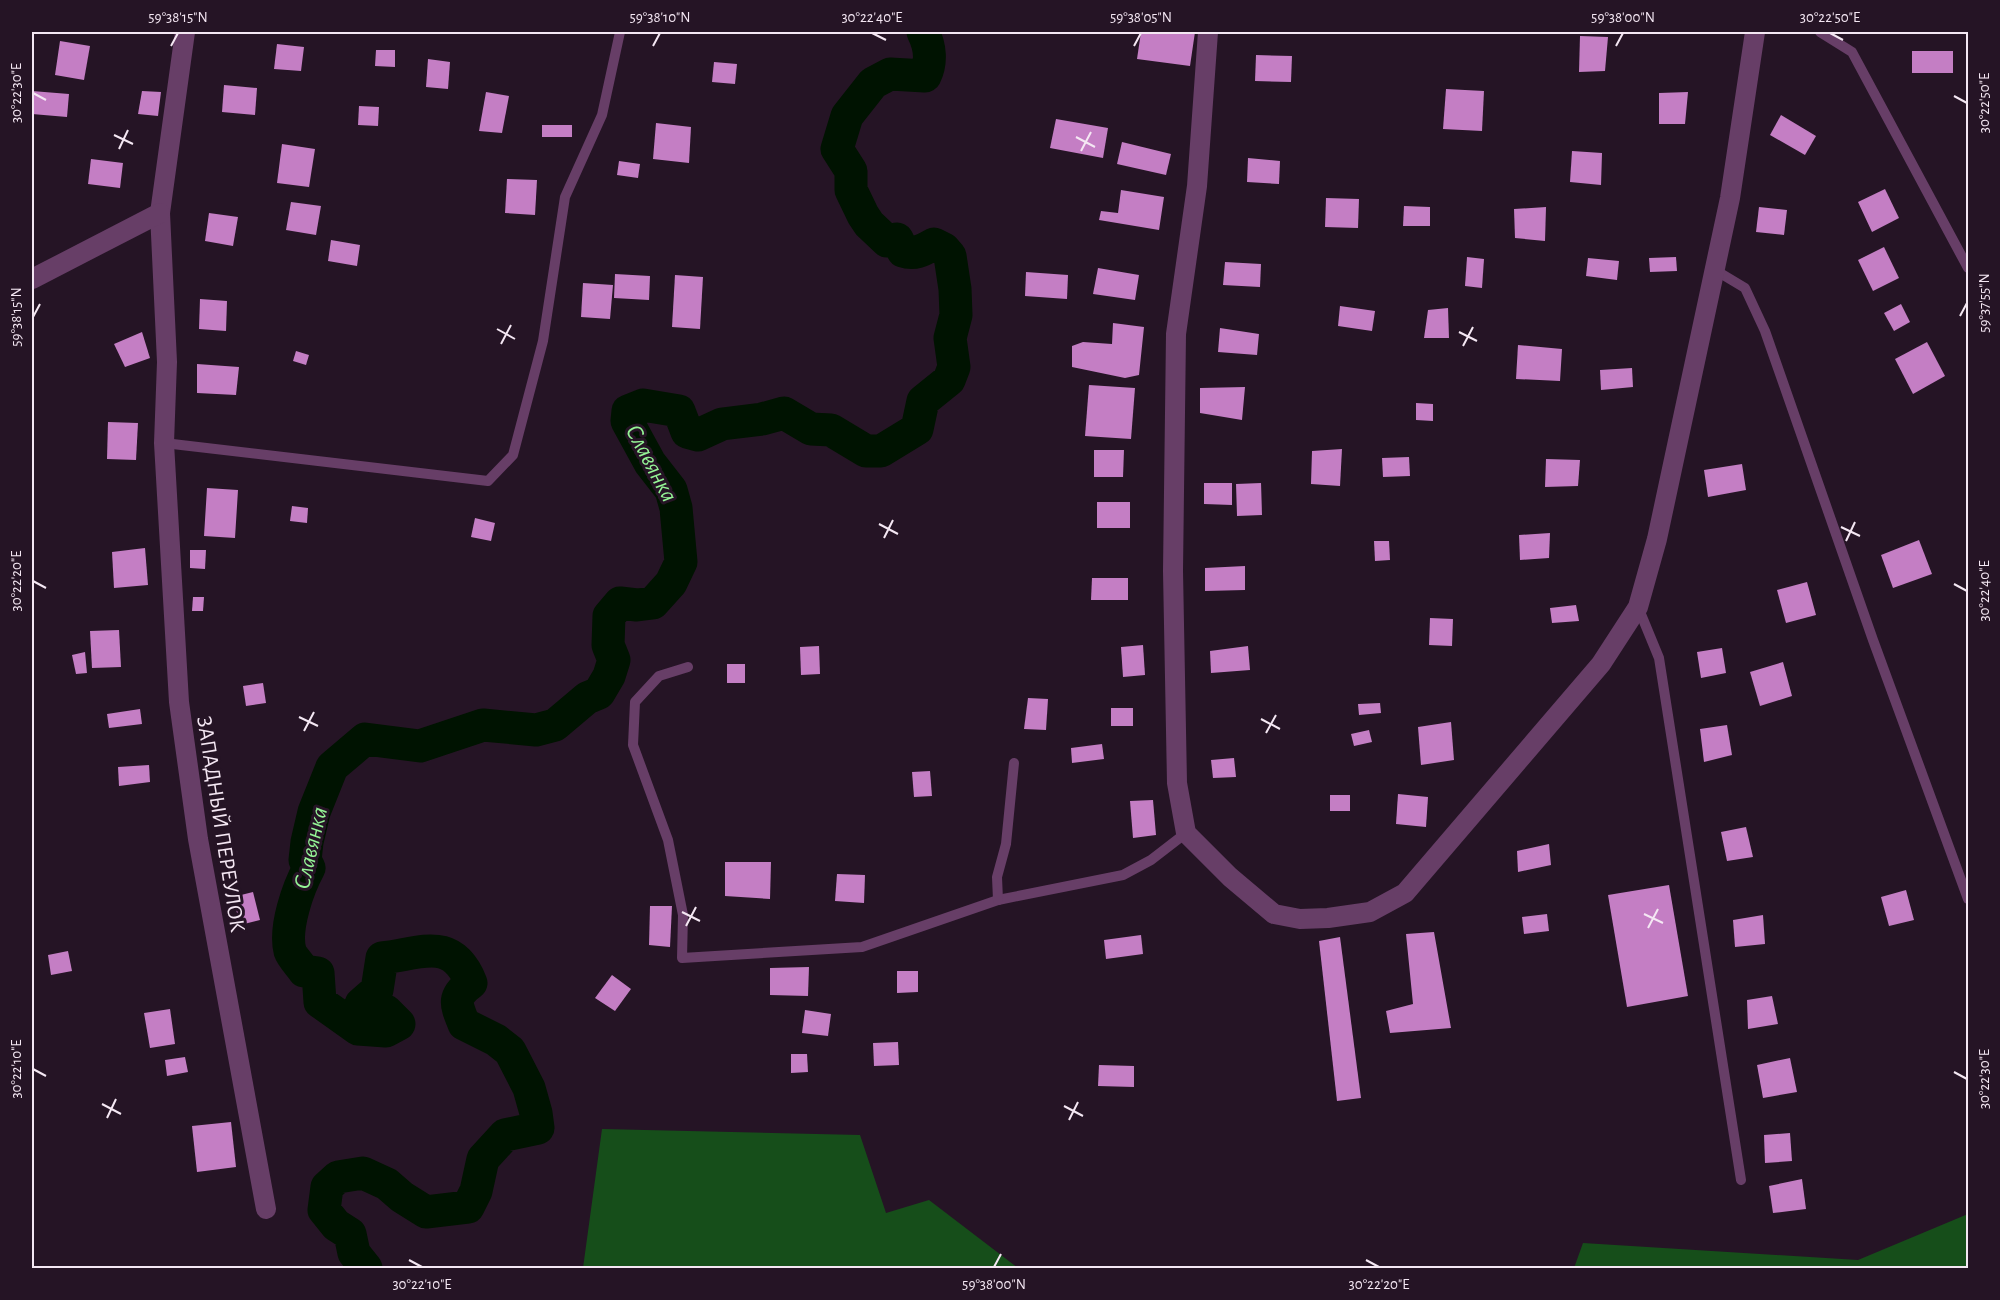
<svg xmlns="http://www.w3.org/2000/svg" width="2000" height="1300" viewBox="0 0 2000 1300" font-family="'Alegreya Sans',sans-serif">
	<rect width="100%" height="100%" fill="#251425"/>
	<g fill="#164e1a">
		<polygon points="602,1129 860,1135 886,1213 929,1200 1018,1268 583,1268"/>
		<polygon points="1968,1214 1968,1268 1574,1268 1583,1243 1858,1260"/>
	</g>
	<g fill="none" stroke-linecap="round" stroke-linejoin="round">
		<path stroke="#001301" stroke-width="33" d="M366 1268 354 1253 350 1234 336 1225 324 1210 327 1187 338 1177 363 1173 387 1184 402 1197 426 1212 468 1207 476 1191 483 1159 505 1135 538 1128 536 1113 529 1088 510 1051 496 1040 464 1024C456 1004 452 997 471 983 452 935 420 954 382 958L377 990 361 1004 386 1011 399 1024 386 1031 358 1029 320 1002 318 973 304 971C300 965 292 957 290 951 284 928 298 888 309 868L305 860 307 842 314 812 332 767 365 739 420 746 483 725 536 730 555 725 587 698 599 693 609 676 614 660 608 645 609 616 620 603 637 605 653 603 671 583 681 562 676 508 671 490 650 463 627 421 628 411 643 405 679 411 687 432 698 435 722 424 762 419 784 413 811 429 831 430 866 451H881L917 429 923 401 949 380 954 367 950 338 956 315 955 289 950 256 944 249 934 244C923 250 915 255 903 251L897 239 887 241 869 224 863 215 851 190V171L837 149 847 116 873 83 890 74 925 76C932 62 930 46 923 32"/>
	</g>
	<g fill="#c47ec4">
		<polygon points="1141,32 1195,32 1190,66 1137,59"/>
		<polygon points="1580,36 1608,37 1605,71 1579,72"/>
		<polygon points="60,41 90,46 84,80 55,75"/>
		<polygon points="277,44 304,47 301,71 274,69"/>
		<polygon points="376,50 395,50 395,67 375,66"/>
		<rect x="1912" y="51" width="41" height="22"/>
		<polygon points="1256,55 1292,56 1291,82 1255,81"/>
		<polygon points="428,59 450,62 448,89 426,87"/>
		<polygon points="714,62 737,64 735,84 712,82"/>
		<polygon points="224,85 257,88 255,115 222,112"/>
		<polygon points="1446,89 1484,91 1482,131 1443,129"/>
		<polygon points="32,91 69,94 67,117 32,114"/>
		<polygon points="142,91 161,92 158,116 138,114"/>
		<polygon points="486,92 509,96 502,133 479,131"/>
		<polygon points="1688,92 1685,124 1659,124 1659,93"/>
		<polygon points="359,106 379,107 378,126 358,125"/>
		<polygon points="1781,115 1816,136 1805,155 1770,135"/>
		<polygon points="1056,119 1108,128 1103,158 1050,148"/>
		<polygon points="656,123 691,127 689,163 653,159"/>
		<rect x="542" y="125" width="30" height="12"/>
		<polygon points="1122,142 1171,154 1166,175 1117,164"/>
		<polygon points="282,144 315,149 309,187 277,183"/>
		<polygon points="1572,151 1602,153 1601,185 1570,182"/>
		<polygon points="1248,158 1280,161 1279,184 1247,182"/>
		<polygon points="91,159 123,163 120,188 88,184"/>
		<polygon points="619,161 640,164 638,178 617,175"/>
		<polygon points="507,179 537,180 535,215 505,213"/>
		<polygon points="1885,189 1899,218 1872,232 1858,202"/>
		<polygon points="1121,190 1164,197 1159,230 1099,220 1101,211 1118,213"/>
		<polygon points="1326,198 1359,199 1358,228 1325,227"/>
		<polygon points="291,202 321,206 316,235 286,230"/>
		<polygon points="1404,206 1430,207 1430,226 1403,226"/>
		<polygon points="1546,207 1545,241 1515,238 1514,209"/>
		<polygon points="1759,207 1787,210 1784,235 1756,232"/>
		<polygon points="209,213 238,217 233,246 205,241"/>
		<polygon points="331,240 360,245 357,266 328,261"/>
		<polygon points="1884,247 1899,278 1873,291 1858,260"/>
		<polygon points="1467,257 1484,259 1482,288 1465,286"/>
		<polygon points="1676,257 1677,271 1650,272 1649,258"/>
		<polygon points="1588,258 1619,261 1617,280 1586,276"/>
		<polygon points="1225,262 1261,264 1260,287 1223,285"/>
		<polygon points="1098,268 1139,275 1135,300 1093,294"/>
		<polygon points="1026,272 1068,275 1067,299 1025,296"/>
		<polygon points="615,274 650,276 649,300 614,298"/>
		<polygon points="675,275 703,277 700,329 672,327"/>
		<polygon points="583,283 613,285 610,319 581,317"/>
		<polygon points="200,299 227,301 226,331 199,329"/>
		<polygon points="1901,304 1910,322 1894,331 1884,313"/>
		<polygon points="1340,306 1375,311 1372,331 1338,326"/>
		<polygon points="1448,308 1449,338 1424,338 1428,310"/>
		<polygon points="1113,323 1144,327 1139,375 1125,378 1072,367 1072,346 1083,342 1112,344"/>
		<polygon points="1220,328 1259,334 1257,355 1218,352"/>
		<polygon points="142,332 150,358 125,367 114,344"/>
		<polygon points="1927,342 1945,376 1913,394 1895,359"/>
		<polygon points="1518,345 1562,349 1560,381 1516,379"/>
		<polygon points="296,351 309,355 306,365 293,361"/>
		<polygon points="197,364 239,367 236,395 197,393"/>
		<polygon points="1632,368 1633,387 1601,390 1600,370"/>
		<polygon points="1089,385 1135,388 1131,439 1085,436"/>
		<polygon points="1245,387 1242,420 1200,413 1200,388"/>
		<polygon points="1416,403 1433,404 1433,421 1416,420"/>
		<polygon points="108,422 138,423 136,460 107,459"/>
		<polygon points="1342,449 1340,486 1311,484 1312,451"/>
		<polygon points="1094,450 1124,450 1123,477 1094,477"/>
		<polygon points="1409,457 1410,476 1383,477 1382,458"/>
		<polygon points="1546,459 1580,460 1578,486 1545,487"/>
		<polygon points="1742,464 1746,490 1708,497 1704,470"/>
		<polygon points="1204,483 1232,483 1232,505 1204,504"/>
		<polygon points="1261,483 1262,515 1237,516 1236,484"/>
		<polygon points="207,488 238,490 235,538 204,536"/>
		<rect x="1097" y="502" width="33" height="26"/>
		<polygon points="292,506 308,508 307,523 290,521"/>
		<polygon points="475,518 495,523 491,541 471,537"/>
		<polygon points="1550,533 1549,558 1520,560 1519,535"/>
		<polygon points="1919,540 1932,574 1893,588 1881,555"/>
		<polygon points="1374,541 1389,541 1390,560 1375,561"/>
		<polygon points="145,548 148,585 114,588 112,552"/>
		<polygon points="190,550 206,550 205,569 190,568"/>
		<polygon points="1245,566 1245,590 1205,591 1205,568"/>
		<polygon points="1092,578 1128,578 1128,600 1091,600"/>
		<polygon points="1807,582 1816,615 1786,623 1777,590"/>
		<polygon points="193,597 204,597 203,611 192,611"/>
		<polygon points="1576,605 1579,621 1552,623 1550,608"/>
		<polygon points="1430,618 1453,619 1452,646 1429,645"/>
		<polygon points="119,630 121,667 92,668 90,631"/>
		<polygon points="1143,645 1145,675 1123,677 1121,647"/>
		<polygon points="819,646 820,674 801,675 800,647"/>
		<polygon points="1248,646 1250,670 1211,673 1210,651"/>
		<polygon points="1722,648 1726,673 1701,678 1697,652"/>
		<polygon points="85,652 87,673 76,674 72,655"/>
		<polygon points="1783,662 1792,696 1760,706 1750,672"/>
		<rect x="727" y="664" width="18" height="19"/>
		<polygon points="263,683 266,703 246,706 243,686"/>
		<polygon points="1028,698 1048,699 1046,730 1024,729"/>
		<polygon points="1380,703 1381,713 1359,715 1358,704"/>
		<rect x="1111" y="708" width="22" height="18"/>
		<polygon points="140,709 142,724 109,728 107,714"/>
		<polygon points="1451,722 1454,760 1421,765 1418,727"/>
		<polygon points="1727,725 1732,755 1704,762 1700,729"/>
		<polygon points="1369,730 1372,742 1354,746 1351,734"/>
		<polygon points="1102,744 1104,759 1072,763 1071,748"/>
		<polygon points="1234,758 1236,777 1213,778 1211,760"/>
		<polygon points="149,765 150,782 119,786 118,767"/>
		<polygon points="930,771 932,796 914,797 912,772"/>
		<polygon points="1398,794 1428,797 1426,827 1396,824"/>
		<rect x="1330" y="795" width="20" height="16"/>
		<polygon points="1153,800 1156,835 1133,838 1130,801"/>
		<polygon points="1746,827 1753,857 1727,861 1721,832"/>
		<polygon points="1549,844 1551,865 1518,872 1517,851"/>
		<polygon points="725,862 771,862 770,899 725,896"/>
		<polygon points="837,874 865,875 864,903 835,901"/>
		<polygon points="1669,885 1688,996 1627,1007 1608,895"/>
		<polygon points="1906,890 1914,920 1889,926 1881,897"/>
		<polygon points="253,892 260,920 240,925 233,897"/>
		<polygon points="650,906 672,906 670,947 649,945"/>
		<polygon points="1547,914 1549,931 1524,934 1522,917"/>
		<polygon points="1763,915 1765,944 1735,947 1733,920"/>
		<polygon points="1434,932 1451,1028 1390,1033 1386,1011 1413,1004 1406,934"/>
		<polygon points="1141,935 1143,954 1106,959 1104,940"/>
		<polygon points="1340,937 1361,1098 1337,1101 1319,941"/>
		<polygon points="68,951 72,971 51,975 48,955"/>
		<polygon points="809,967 808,996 770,995 770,968"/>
		<polygon points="897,971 918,971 918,992 897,993"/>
		<polygon points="612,975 631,989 615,1011 595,998"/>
		<polygon points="1772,996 1778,1024 1748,1029 1747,1000"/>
		<polygon points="170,1009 175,1044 150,1048 144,1013"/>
		<polygon points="805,1010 831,1014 828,1036 802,1033"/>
		<polygon points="898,1042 899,1065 874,1066 873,1043"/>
		<polygon points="791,1054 807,1054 808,1072 791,1073"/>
		<polygon points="185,1057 188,1072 167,1076 165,1060"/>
		<polygon points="1790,1058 1797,1092 1763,1098 1757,1065"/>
		<polygon points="1099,1065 1134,1066 1134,1087 1098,1086"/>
		<polygon points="231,1122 236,1167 197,1172 192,1126"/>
		<polygon points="1790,1133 1792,1161 1765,1163 1764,1135"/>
		<polygon points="1802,1179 1806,1209 1773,1213 1769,1186"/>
	</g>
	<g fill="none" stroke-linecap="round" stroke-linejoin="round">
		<g stroke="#673e67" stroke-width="10">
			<polyline points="1820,32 1852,52 1968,268"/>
			<polyline points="1715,270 1745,288 1765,331 1873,640 1968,899"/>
			<polyline points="164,443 488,481 513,455 543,341 565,197 602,115 620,32"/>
			<polyline points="1638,607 1659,658 1741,1180"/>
			<polyline points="688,667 659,676 635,702 633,745 668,840 683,915 682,958 862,947 998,900 1123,875 1151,860 1186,833"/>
			<polyline points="998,900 997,877 1006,844 1014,763"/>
		</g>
		<g stroke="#673e67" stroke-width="20">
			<polyline points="185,32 160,213 167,362 164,443 179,702 198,839 266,1209"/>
			<polyline points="1208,32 1197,186 1176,334 1173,571 1177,783 1186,833 1230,877 1274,914 1300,919 1328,918 1370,912 1405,893 1601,664 1638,607 1657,539 1730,198 1755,32"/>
			<polyline points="32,279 160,213"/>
		</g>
	</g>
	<path fill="none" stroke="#f4e7f3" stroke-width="2" d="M872 33 886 40M1830 33 1843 40M171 46 178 33M653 46 660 33M1134 46 1141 33M1616 46 1623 33M33 93 46 100M1954 96 1967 103M114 135 133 144M1076 137 1095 147M119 149 128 130M1081 151 1091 132M1960 316 1967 303M33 317 40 304M497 329 515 339M1459 332 1477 341M501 344 511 325M1463 346 1473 327M879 524 898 534M1841 527 1860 536M884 538 893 520M1846 541 1855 522M33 581 46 588M1954 584 1967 591M299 717 318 726M1261 719 1280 729M304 731 314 712M1266 733 1276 715M682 912 700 921M1644 914 1663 923M686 926 696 907M1648 928 1658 909M33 1069 46 1076M1954 1072 1967 1079M102 1104 121 1114M1064 1106 1083 1116M107 1118 116 1099M1069 1120 1078 1102M409 1260 422 1267M1366 1260 1379 1267M994 1267 1001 1254"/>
	<g text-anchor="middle" stroke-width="6" stroke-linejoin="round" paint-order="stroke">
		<g font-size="22" fill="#f4e7f3" stroke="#251425">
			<text transform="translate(222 824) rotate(81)" y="8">ЗАПАДНЫЙ ПЕРЕУЛОК</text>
		</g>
		<g font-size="24" font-style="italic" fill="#95f496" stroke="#251425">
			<text transform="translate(652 463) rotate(62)" y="8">Славянка</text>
			<text transform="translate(310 848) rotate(-77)" y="8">Славянка</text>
		</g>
	</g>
	<rect width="2000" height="1300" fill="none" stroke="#251425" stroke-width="66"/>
	<rect x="33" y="33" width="1934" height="1234" fill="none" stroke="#f4e7f3" stroke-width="2"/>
	<g font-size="15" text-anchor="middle" fill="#f4e7f3">
		<text x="178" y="22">59°38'15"N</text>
		<text x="660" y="22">59°38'10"N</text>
		<text x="872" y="22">30°22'40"E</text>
		<text x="1141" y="22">59°38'05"N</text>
		<text x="1623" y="22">59°38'00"N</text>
		<text x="1830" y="22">30°22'50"E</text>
		<text transform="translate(16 93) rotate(-90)" y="5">30°22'30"E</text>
		<text transform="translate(1984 103) rotate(-90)" y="5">30°22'50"E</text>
		<text transform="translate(1984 303) rotate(-90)" y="5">59°37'55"N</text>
		<text transform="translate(16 317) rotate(-90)" y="5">59°38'15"N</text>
		<text transform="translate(16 581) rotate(-90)" y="5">30°22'20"E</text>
		<text transform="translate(1984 591) rotate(-90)" y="5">30°22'40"E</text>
		<text transform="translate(16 1069) rotate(-90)" y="5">30°22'10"E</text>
		<text transform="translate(1984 1079) rotate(-90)" y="5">30°22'30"E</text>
		<text x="422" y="1289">30°22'10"E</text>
		<text x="994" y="1289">59°38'00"N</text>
		<text x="1379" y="1289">30°22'20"E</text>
	</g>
</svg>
